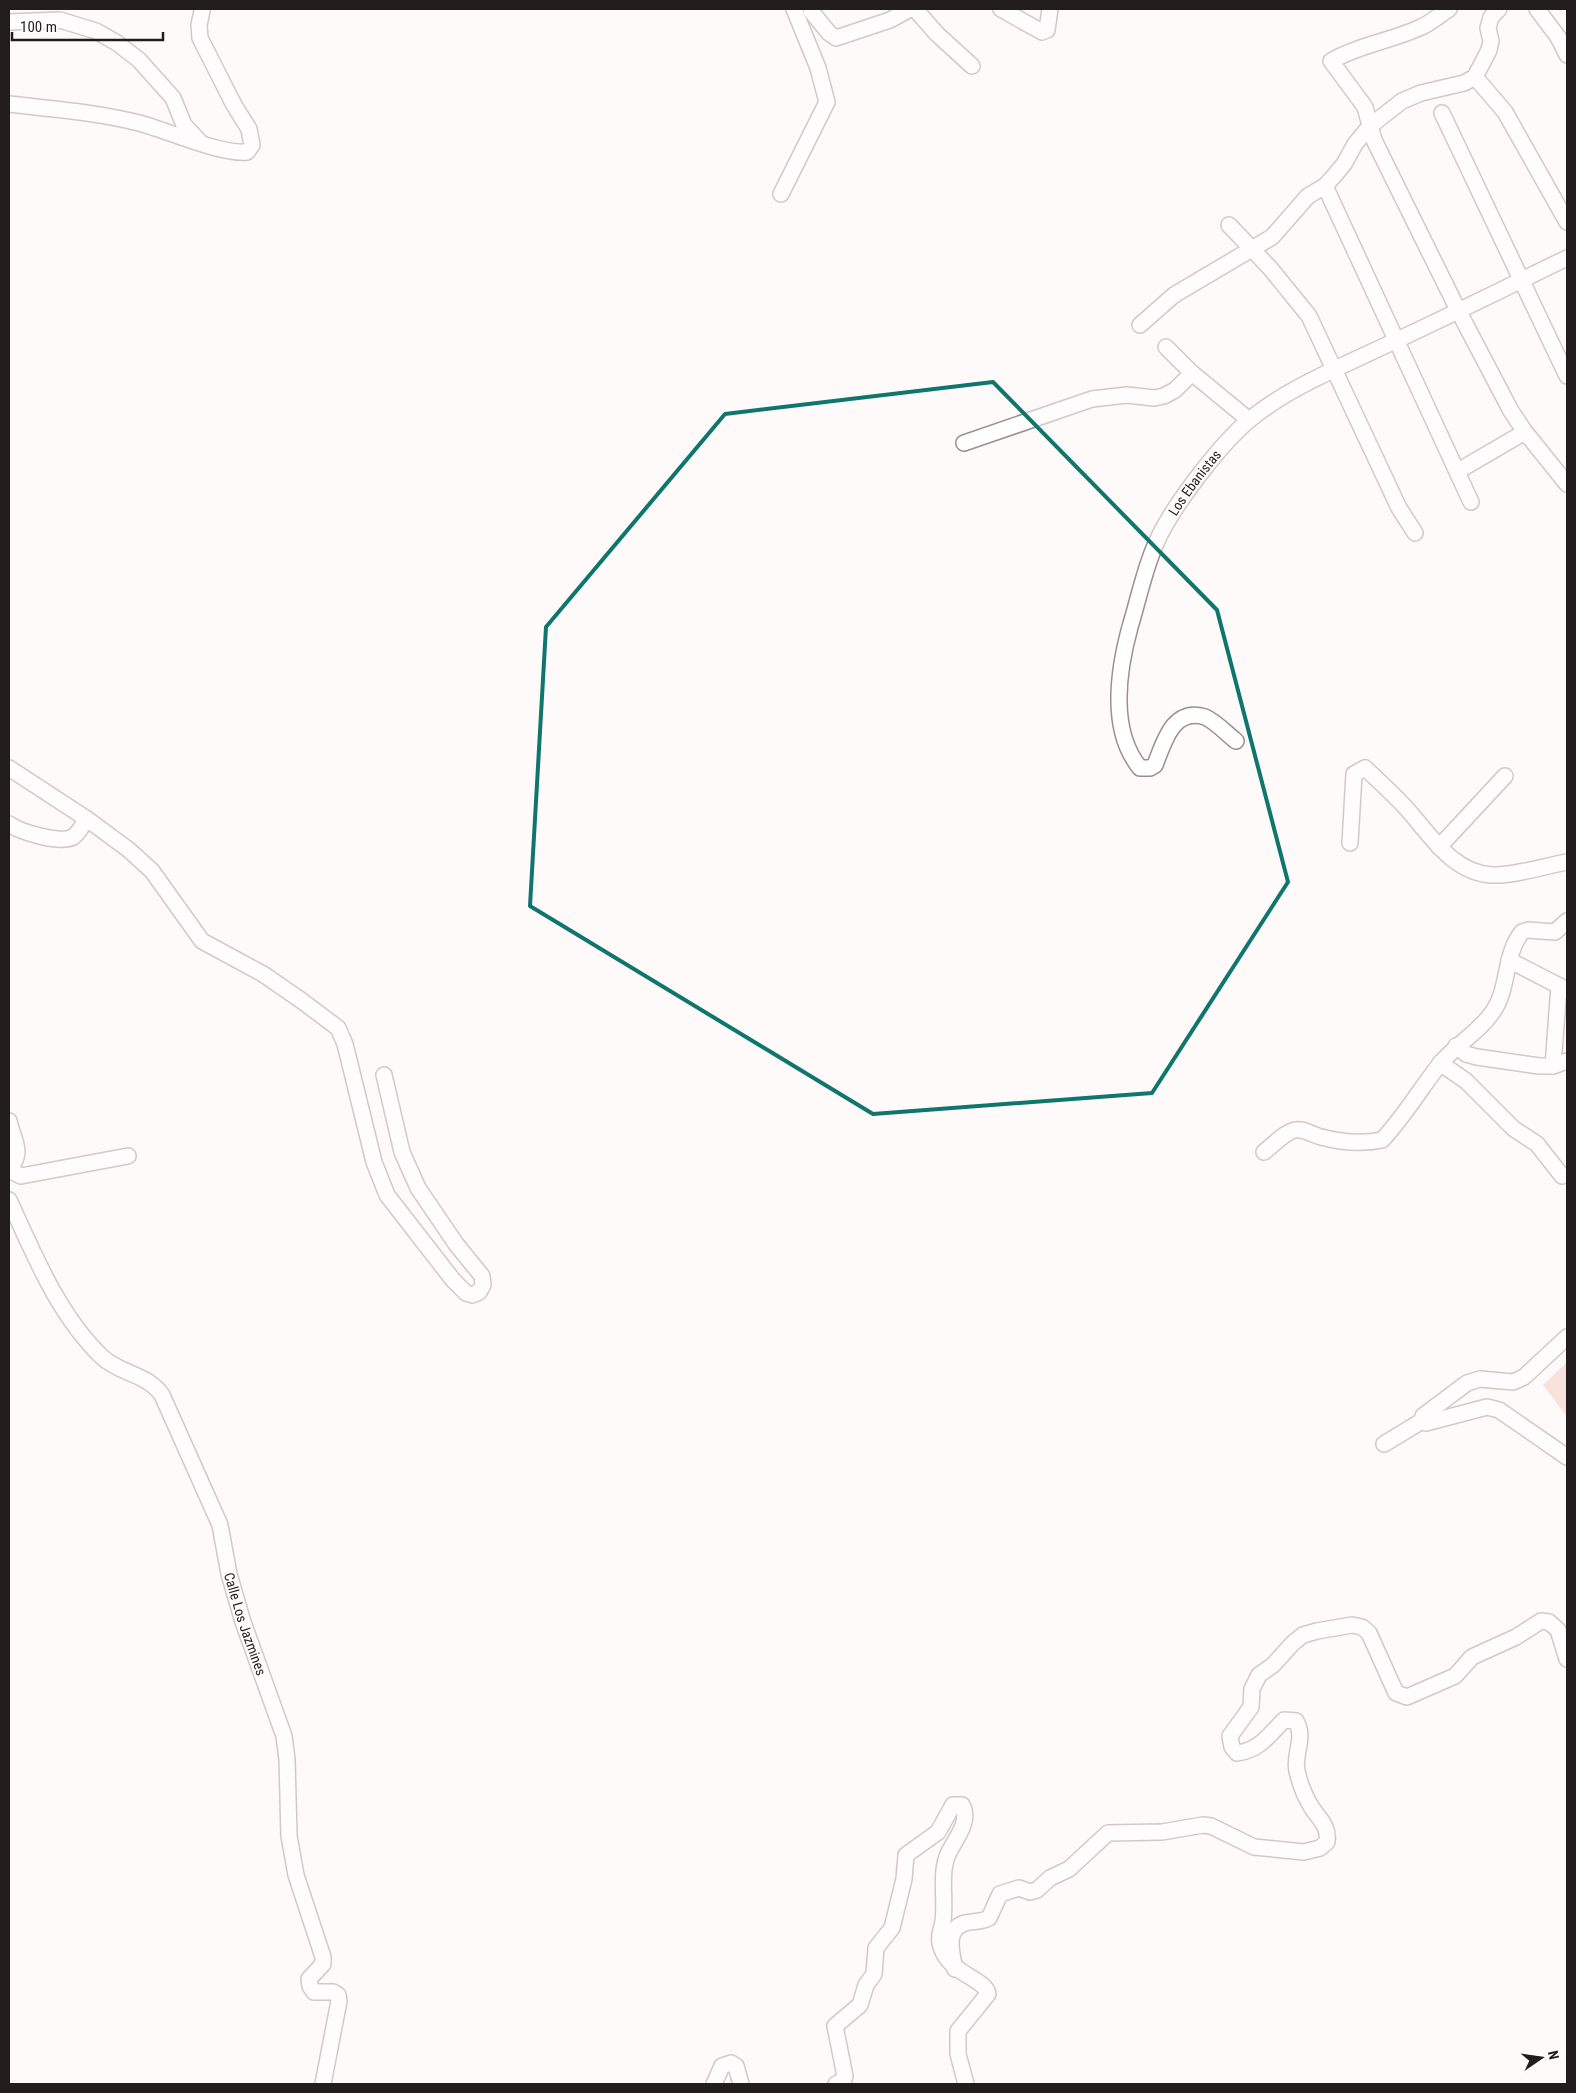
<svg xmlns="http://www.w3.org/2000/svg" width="1576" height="2093" viewBox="0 0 1576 2093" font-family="'Roboto Condensed',sans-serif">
	<rect width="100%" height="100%" fill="#fdfaf9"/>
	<polygon fill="#f3c5ba" points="1567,1362 1567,1417 1543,1385"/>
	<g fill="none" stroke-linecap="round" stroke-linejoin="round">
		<defs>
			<g id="minor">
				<polyline points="915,9 937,34 972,66"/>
				<polyline points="1001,9 1042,32 1047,30 1050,9"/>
				<path d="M1449 9C1439 15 1430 24 1419 28 1390 41 1359 45 1331 61L1365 107 1374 140 1459 312 1511 411 1525 432 1567 484"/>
				<polyline points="1537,9 1558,37 1567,55"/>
				<polyline points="811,11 829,33 836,38 890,20 910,9"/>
				<polyline points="9,22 60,20 96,31 117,43 139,60 173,98 184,125 199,141"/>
				<polyline points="1475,77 1505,112 1567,222"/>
				<path d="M9 104C52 109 96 112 139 123 166 130 222 155 247 152L252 145 249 129 234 105 200 38 199 25 202 11"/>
				<polyline points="1442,113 1567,376"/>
				<polyline points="1325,186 1471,502"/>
				<polyline points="781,194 827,102 818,68 794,9"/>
				<polyline points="1229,225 1270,268 1309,316 1399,508 1415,533"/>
				<polyline points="1140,325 1174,295 1272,237 1308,196 1325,186 1334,176 1344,164 1355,144 1370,126 1402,101 1421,93 1464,83 1475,77 1489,50 1491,41 1488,28 1491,17 1499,9"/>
				<polyline points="1166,347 1192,373 1249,420"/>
				<polyline points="964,443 1092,399 1127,395 1154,398 1164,396 1175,390 1192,373"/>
				<polyline points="1458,471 1525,432"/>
				<path id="s1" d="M1236 741C1227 734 1215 721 1205 717 1173 707 1164 742 1155 765L1150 768H1140C1109 730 1118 671 1130 627 1140 594 1147 557 1164 527 1182 495 1221 444 1248 421 1286 389 1336 369 1380 348 1443 319 1505 288 1567 258"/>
				<polyline points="9,768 87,819 129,850 152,871 202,941 263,974 302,1001 338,1028 345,1044 374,1162 387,1195 453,1280 466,1293 472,1295 479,1292 483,1285 482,1276 456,1244 418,1188 402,1152 384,1075"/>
				<path d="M9 824C20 832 60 844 73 837 79 833 83 824 87 819"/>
				<path d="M1350 843 1354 774 1365 768C1379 781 1393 794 1406 808 1430 834 1452 873 1492 875 1514 876 1545 866 1567 862"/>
				<polyline points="1439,847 1505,776"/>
				<polyline points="1509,960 1567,990"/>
				<polyline points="1456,1046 1466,1054 1477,1057 1539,1066 1553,1066 1567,1061"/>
				<polyline points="1440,1063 1466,1081 1514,1129 1537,1144 1562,1176"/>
				<polyline points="1553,1066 1559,986"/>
				<path d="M9 1121C14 1142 24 1152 9 1170"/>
				<path d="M1264 1152C1272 1146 1285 1132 1295 1130 1303 1128 1313 1135 1321 1137 1340 1142 1363 1144 1382 1140 1404 1117 1420 1089 1440 1064 1456 1044 1480 1032 1494 1010 1509 987 1504 954 1522 932L1528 930 1555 932 1567 921"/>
				<polyline points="9,1170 21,1176 128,1156"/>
				<path id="s2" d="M9 1200C34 1254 58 1315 102 1357 120 1374 148 1374 162 1395L220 1525 229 1574 243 1622 284 1736 287 1759 289 1836 296 1875 323 1957V1964L309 1979 310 1986 314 1992H333L338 1995 339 2001 323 2084"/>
				<polyline points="1422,1421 1426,1423 1487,1407 1499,1410 1567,1457"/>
				<polyline points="1384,1444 1422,1421 1423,1416 1467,1383 1480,1379 1513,1382 1524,1377 1567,1337"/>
				<path d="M955 1969C952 1954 944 1929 965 1923 973 1921 982 1922 989 1918L1000 1894 1019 1888 1030 1892 1037 1890 1050 1878 1069 1869 1108 1833 1162 1832 1203 1825 1211 1826 1254 1847 1304 1852 1320 1848 1327 1842C1329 1826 1320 1820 1312 1808 1305 1797 1300 1784 1297 1771 1293 1755 1306 1738 1296 1721L1284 1720C1269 1735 1260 1750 1237 1753L1232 1747 1230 1736 1251 1707 1252 1689 1259 1675 1273 1665 1293 1643 1303 1635 1317 1631 1352 1625 1362 1627 1369 1633 1396 1693 1407 1697 1455 1676 1472 1657 1516 1637 1541 1621 1549 1622 1558 1630 1567 1659"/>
				<polyline points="714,2084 722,2066 731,2063 736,2066 741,2084"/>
				<path d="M836 2084 844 2080 845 2076 835 2026 860 2005 866 1985 874 1974 876 1948 892 1928 904 1879 906 1855 938 1832 953 1805H962C971 1821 956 1838 949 1852 939 1872 946 1898 943 1921 942 1928 938 1935 940 1943 946 1974 986 1978 988 1994L958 2031V2054L966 2084"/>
			</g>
		</defs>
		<use href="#minor" stroke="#9c8f8c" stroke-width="18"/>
		<use href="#minor" stroke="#fff" stroke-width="15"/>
	</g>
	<path d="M0 0H1576V2093H0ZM993 382 1217 610 1288 882 1152 1093 873 1114 530 906 546 627 725 414Z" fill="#fdfaf9" fill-opacity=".55" fill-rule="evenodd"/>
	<path fill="none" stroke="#0f766e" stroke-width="4" stroke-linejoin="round" d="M993 382 1217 610 1288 882 1152 1093 873 1114 530 906 546 627 725 414Z"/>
	<g text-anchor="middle" stroke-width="4" stroke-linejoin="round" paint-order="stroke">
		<g font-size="14" fill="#221d1c" stroke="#fff">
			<text dy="5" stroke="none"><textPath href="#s1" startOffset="440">Los Ebanistas</textPath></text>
			<text dy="5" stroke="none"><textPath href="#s2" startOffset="500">Calle Los Jazmines</textPath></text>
		</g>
	</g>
	<rect width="1576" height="2093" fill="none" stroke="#221d1c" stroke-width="20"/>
	<g transform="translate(1541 2058) rotate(77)" stroke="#ffffff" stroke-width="4" paint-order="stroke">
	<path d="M0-4L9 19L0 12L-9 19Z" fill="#221d1c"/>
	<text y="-8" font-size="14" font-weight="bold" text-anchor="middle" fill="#221d1c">N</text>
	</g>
	<path d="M12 32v8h151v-8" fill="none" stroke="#221d1c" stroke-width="2.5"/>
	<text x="20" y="32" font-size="15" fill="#221d1c" stroke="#ffffff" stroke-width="4" paint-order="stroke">100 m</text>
</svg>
